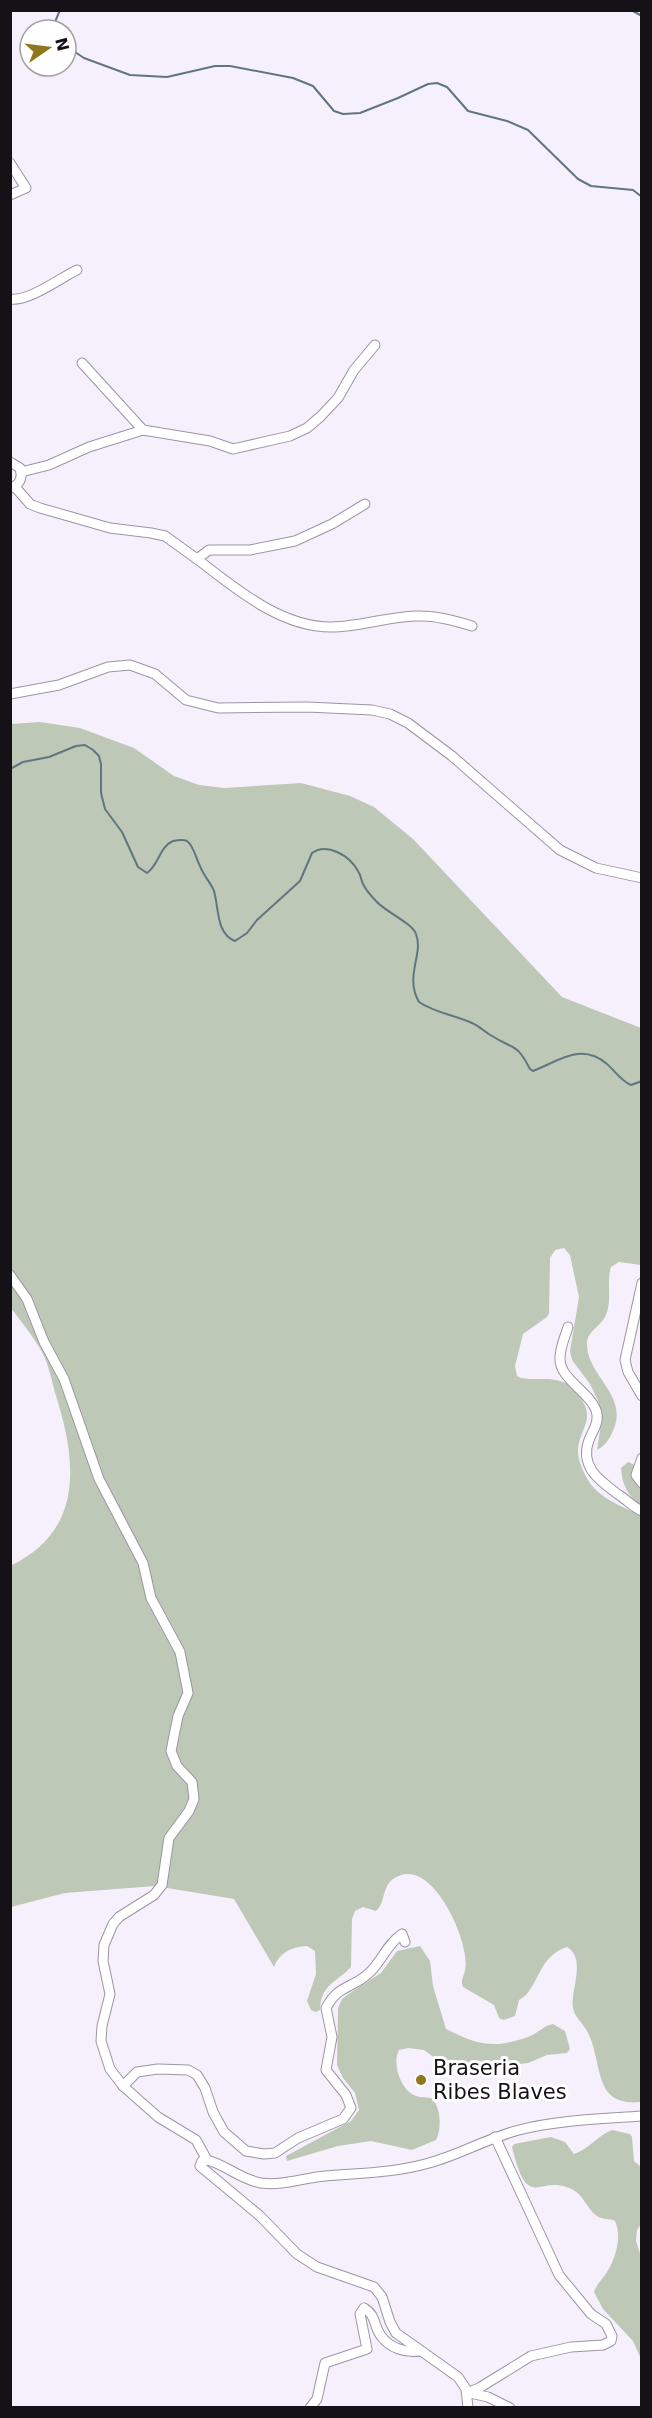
<svg xmlns="http://www.w3.org/2000/svg" width="652" height="2418" viewBox="0 0 652 2418" font-family="'DejaVu Sans',sans-serif">
	<rect width="100%" height="100%" fill="#f6f0fd"/>
	<g fill="#bec8b7">
		<path d="M40 722 80 728 134 748 174 776 199 785 224 788 301 783 350 796 374 807 413 839 562 997 641 1028V1265L619 1262 611 1267C606 1283 613 1302 605 1317 600 1327 587 1331 587 1344 587 1377 631 1396 612 1433 609 1440 604 1446 597 1450L602 1418 599 1403 590 1384 572 1360 570 1351 579 1297 570 1255 564 1248 555 1250 550 1258 549 1313 547 1317 523 1334 515 1366 517 1376 521 1378C537 1381 552 1376 567 1384 572 1387 577 1392 580 1397 596 1419 580 1428 578 1449 577 1458 583 1472 588 1480 598 1498 624 1507 641 1516V2102C591 2107 604 2062 587 2031 583 2023 575 2018 573 2008 570 1990 587 1959 567 1947 537 1956 539 1990 519 2000L515 2016 503 2020 499 2018 494 2005 463 1987C460 1980 464 1977 465 1970 467 1961 464 1950 462 1942 456 1918 426 1856 393 1879 382 1887 385 1904 376 1911L363 1907 355 1911 352 1919 351 1967C336 1983 321 1984 320 2010L316 2012 311 2010 307 2001 316 1974 315 1951 307 1946C292 1947 280 1952 274 1967L234 1899 155 1886 65 1893 11 1907 10 1566C84 1531 77 1462 56 1396 52 1382 49 1365 42 1352 33 1336 21 1321 10 1307L11 724Z"/>
		<path d="M628 1462 635 1465 632 1473 641 1488V1505C628 1497 622 1484 621 1468Z"/>
		<path d="M420 1946 430 1961 433 1986 446 2029C478 2045 493 2049 528 2037 537 2034 543 2026 553 2024L565 2031 570 2049 567 2053 547 2055 528 2063 482 2069 447 2067 424 2050 408 2048 399 2050C392 2063 400 2087 412 2094 418 2098 425 2097 431 2098 441 2106 442 2129 436 2140L412 2150 371 2141 338 2146 287 2161 286 2156 351 2121 359 2110 355 2093 343 2078 337 2065 338 2008 342 1999 350 1993 381 1973 397 1951Z"/>
		<path d="M612 2130 630 2134 632 2137 634 2161 641 2167V2224L637 2230 636 2241 642 2260 641 2359 633 2341 603 2309 594 2292C597 2283 603 2279 607 2272 616 2258 622 2236 615 2221 610 2218 602 2220 597 2216 588 2210 584 2197 575 2191 539 2170 529 2217 512 2147L514 2144 551 2137 565 2142 574 2154C589 2149 597 2136 612 2130Z"/>
	</g>
	<g fill="none" stroke-linecap="round" stroke-linejoin="round">
		<g stroke="#617581" stroke-width="2">
			<polyline points="631,10 642,16"/>
			<polyline points="58,30 55,22 60,10"/>
			<polyline points="66,46 84,58 130,75 167,77 215,66 230,66 293,78 313,86 334,111 343,114 360,113 398,98 428,84 437,83 447,87 468,111 507,121 528,130 578,179 591,186 633,190 642,197"/>
			<path d="M10 769 23 762 49 757 76 746 85 745 93 750 99 756 101 764V793L105 809 122 832 138 867 147 873C159 865 159 847 173 841 178 840 183 839 187 841 194 846 196 859 200 866 203 875 211 883 214 891 219 908 216 934 235 941L247 933 257 920 300 881 312 853C327 842 350 856 358 871 361 875 361 880 363 884 366 890 372 897 377 902 386 912 412 923 416 934 424 954 404 976 419 1002 435 1013 455 1015 472 1023 479 1026 485 1032 492 1036 514 1050 516 1042 530 1069L533 1071C559 1061 581 1042 607 1064 615 1071 621 1081 631 1085L642 1081"/>
		</g>
		<defs>
			<g id="minor">
				<polyline points="10,163 26,188 10,195"/>
				<path d="M10 299C29 302 60 278 77 270"/>
				<polyline points="82,363 143,430"/>
				<path d="M10 462 20 468C23 478 20 485 10 488"/>
				<polyline points="21,472 49,465 89,447 143,430 210,441 233,449 290,436 307,428 320,417 338,398 354,370 375,345"/>
				<polyline points="15,487 30,504 40,508 110,528 151,533 165,536 197,559 209,550 250,550 295,541 332,524 365,504"/>
				<path d="M197 559C235 588 280 627 331 627 361 627 392 615 422 616 439 616 456 621 472 626"/>
				<polyline points="10,694 59,685 108,667 130,665 155,674 186,700 218,708 307,707 372,710 390,714 408,723 452,756 560,850 596,868 642,878"/>
				<polyline points="10,1275 27,1299 44,1342 64,1379 99,1479 143,1563 151,1598 180,1652 188,1693 178,1716 171,1751 177,1766 192,1782 194,1799 189,1811 169,1838 162,1885 154,1895 119,1917 113,1924 104,1945 103,1961 110,1994 102,2026 101,2041 110,2069 123,2086 158,2117 196,2140 207,2160"/>
				<polyline points="642,1283 625,1360 628,1372 642,1396"/>
				<path d="M568 1327C565 1337 560 1347 560 1358 559 1379 589 1391 596 1410 600 1422 593 1430 589 1440 579 1467 600 1481 619 1495 627 1500 633 1507 642 1511"/>
				<polyline points="642,1458 636,1475 642,1483"/>
				<path d="M123 2086 137 2072 158 2069 188 2070 197 2075 205 2088 213 2112 224 2132 246 2151 264 2154 275 2153 298 2138 343 2119 351 2108 346 2095 326 2070 332 2037 326 2008C339 1984 352 1989 369 1973 382 1961 387 1944 402 1934L405 1942"/>
				<path d="M207 2160C227 2165 239 2179 261 2183 283 2186 303 2178 325 2176 360 2173 394 2173 429 2163 459 2155 488 2138 519 2130 558 2120 601 2119 642 2116"/>
				<polyline points="207,2160 202,2161 200,2166 260,2216 297,2254 317,2267 374,2287 382,2297 390,2322 396,2333 458,2377 466,2389 468,2408"/>
				<polyline points="467,2393 479,2388 531,2356 571,2347 603,2345 611,2341 612,2336 606,2324 591,2314 559,2275 495,2137"/>
				<polyline points="470,2393 488,2397 510,2408"/>
				<path d="M310 2408 317 2399 325 2363 367 2349 360 2314 364 2308C377 2316 373 2325 381 2336 390 2348 405 2353 419 2351"/>
			</g>
		</defs>
		<use href="#minor" stroke="#9c94a4" stroke-width="11"/>
		<use href="#minor" stroke="#fff" stroke-width="9"/>
	</g>
	<circle fill="#90761c" stroke="#fff" stroke-width="2" cx="421" cy="2080" r="6"/>
	<g text-anchor="middle" stroke-width="6" stroke-linejoin="round" paint-order="stroke">
		<g font-size="21" fill="#141117" stroke="#fff" text-anchor="start">
			<text x="433" y="2075">Braseria<tspan x="433" dy="24">Ribes Blaves</tspan></text>
		</g>
	</g>
	<rect width="652" height="2418" fill="none" stroke="#141117" stroke-width="24"/>
	<g transform="translate(48 48) rotate(76)"><circle r="28" fill="#ffffff" stroke="#a1a0a2" stroke-width="1.5"/>
	<path d="M0-4.5L10 22L0 15L-10 22Z" fill="#90761c"/>
	<text y="-9" font-size="16" font-weight="bold" text-anchor="middle" fill="#141117">N</text>
	</g>
</svg>
